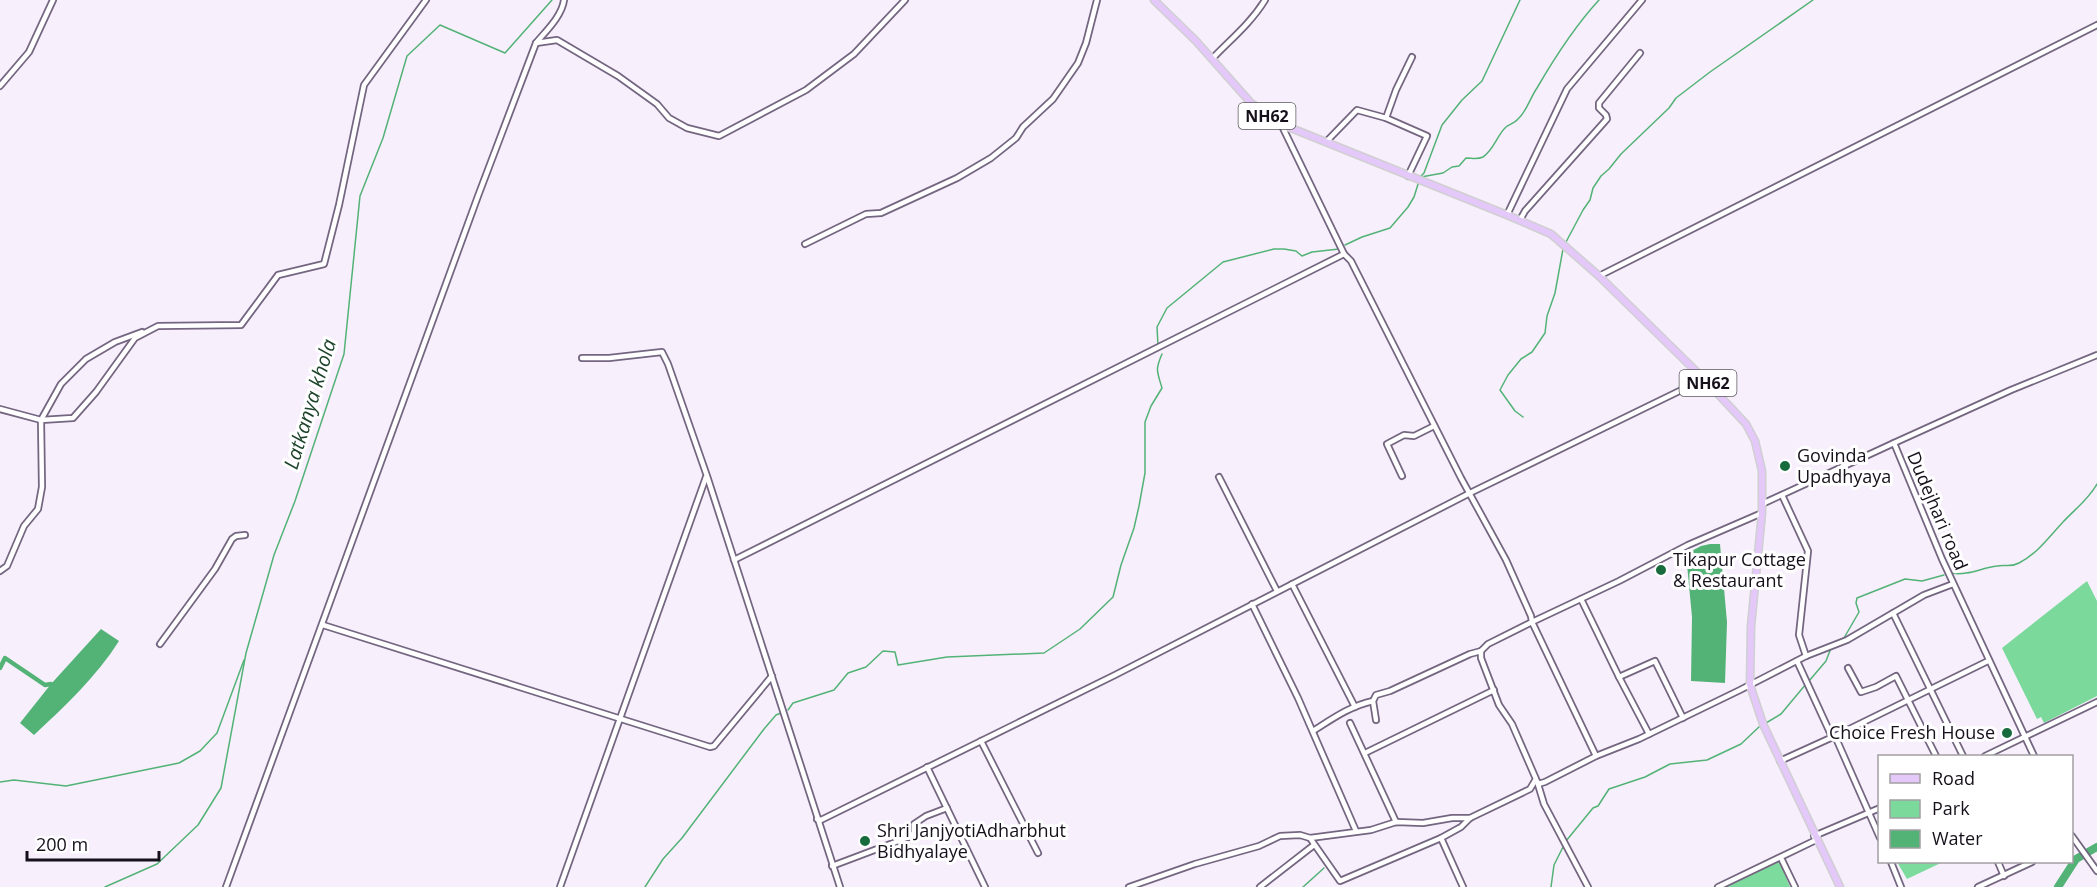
<svg xmlns="http://www.w3.org/2000/svg" width="2097" height="887" viewBox="0 0 2097 887" font-family="'Open Sans',sans-serif">
	<rect width="100%" height="100%" fill="#f7f0fc"/>
	<polygon fill="#7bd99b" points="2087,581 2097,601 2097,696 2044,723 2041,717 2037,719 2002,648"/>
	<g fill="#7ddc9d">
		<polygon points="1779,860 1790,887 1725,887"/>
		<polygon points="1897,862 1943,862 1907,879"/>
	</g>
	<g fill="#53b276">
		<polygon points="1710,544 1720,544 1727,622 1725,683 1691,681 1692,617 1686,554 1701,546"/>
		<path d="M101 629 119 641C97 676 64 707 34 735L20 723 51 684Z"/>
	</g>
	<g fill="none" stroke-linecap="round" stroke-linejoin="round">
		<g stroke="#53b276" stroke-width="1.5">
			<polyline points="1420,177 1424,173 1442,125 1462,100 1482,81 1520,0"/>
			<path d="M1421 177 1443 173 1452 167 1459 166 1466 158C1472 158 1477 160 1483 157 1494 150 1497 135 1506 127 1510 124 1515 123 1518 119 1527 111 1530 98 1537 88 1555 57 1575 26 1599 0"/>
			<polyline points="1566,242 1583,210 1590,200 1593,188 1601,176 1609,169 1621,154 1669,108 1676,98 1710,72 1813,0"/>
			<polyline points="1345,245 1362,237 1390,228 1408,207 1414,197 1419,181"/>
			<polyline points="1158,346 1157,327 1167,308 1223,262 1274,249 1284,249 1296,251 1302,256 1312,252 1339,249"/>
			<polyline points="1523,417 1515,411 1500,390 1508,375 1521,359 1532,352 1545,333 1547,316 1555,293 1563,249"/>
			<path d="M1951 573C1968 576 1981 568 1997 566 2006 564 2010 568 2019 563 2037 554 2049 537 2063 522 2075 509 2088 500 2097 484"/>
			<polyline points="1844,638 1859,612 1856,603 1857,598 1905,579 1922,581 1944,575"/>
			<polyline points="1809,681 1826,661 1831,648"/>
			<path d="M788 710 793 703 834 690 848 673 866 667 883 651 895 652 898 665 947 657 1044 653 1080 629 1113 597 1121 565 1134 528 1139 506 1145 473V422L1151 406 1162 388C1157 371 1155 370 1162 354"/>
			<polyline points="1766,723 1781,714 1806,684"/>
			<polyline points="0,782 14,780 66,786 179,763 200,751 217,733 244,660"/>
			<polyline points="1566,841 1593,808 1598,806 1609,789 1645,777 1670,764 1707,760 1741,744 1760,726"/>
			<polyline points="105,887 157,864 198,825 221,788 246,653 274,555 295,501 344,354 360,196 383,138 407,56 440,25 505,53 552,0"/>
			<polyline points="645,887 663,859 682,838 764,729 776,715 781,713"/>
			<polyline points="1303,887 1324,868"/>
			<polyline points="1551,887 1554,865 1563,847"/>
		</g>
		<polyline stroke="#53b276" stroke-width="4.5" points="0,668 5,658 45,685 51,684"/>
		<polyline stroke="#53b276" stroke-width="8" points="2058,887 2076,859 2097,847"/>
		<defs>
			<g id="minor">
				<polyline points="536,43 557,40 618,76 657,104 669,118 687,128 719,136 806,90 854,54 905,0"/>
				<path d="M1212 59C1230 40 1251 23 1265 0"/>
				<polyline points="0,86 29,52 53,0"/>
				<polyline points="1386,118 1396,90 1412,57"/>
				<polyline points="1281,124 1344,254 1351,261 1461,478 1506,560 1531,616 1532,622 1488,644 1481,651 1481,658 1499,705 1512,724 1536,779 1530,789 1470,818 1461,827 1441,838 1463,887"/>
				<polyline points="1326,142 1357,110 1386,118 1427,136 1408,176"/>
				<polyline points="1507,215 1567,89 1642,0"/>
				<polyline points="1520,220 1525,211 1607,119 1606,115 1599,108 1599,103 1640,53"/>
				<polyline points="805,244 866,214 881,213 957,178 991,158 1016,138 1023,127 1053,99 1078,63 1086,43 1097,0"/>
				<polyline points="1599,276 2097,25"/>
				<polyline points="582,358 609,358 662,352 668,364 707,476 840,887"/>
				<polyline points="0,409 41,420 73,418 96,392 135,338 158,326 241,325 278,275 324,264 339,205 364,85 426,0"/>
				<polyline points="1402,476 1387,444 1404,435 1414,436 1434,426"/>
				<polyline points="1219,477 1277,591"/>
				<polyline points="1782,495 1808,551 1799,635 1806,656"/>
				<polyline points="1762,504 1894,443"/>
				<polyline points="734,560 1344,254"/>
				<polyline points="0,571 7,566 24,526 38,509 42,487 41,420 61,384 86,359 115,342 142,332"/>
				<polyline points="1292,584 1355,707"/>
				<polyline points="1581,599 1619,677 1655,661 1683,718"/>
				<polyline points="1252,604 1298,698 1356,831"/>
				<polyline points="1893,613 1963,756"/>
				<polyline points="323,625 710,747 714,746 772,676"/>
				<polyline points="160,644 215,569 232,539 236,536 245,535"/>
				<polyline points="1797,661 1832,737"/>
				<polyline points="1848,668 1861,692 1876,687 1896,676 1936,756"/>
				<polyline points="1619,677 1649,734"/>
				<polyline points="1376,720 1373,701 1376,695 1390,691 1470,654 1481,651"/>
				<polyline points="1350,723 1396,822"/>
				<path d="M1313 731C1332 719 1350 706 1373 701"/>
				<polyline points="1835,736 1880,838"/>
				<polyline points="981,741 1038,853"/>
				<polyline points="1365,753 1494,690"/>
				<polyline points="1596,756 1532,622 1619,581 1688,545 1762,513"/>
				<polyline points="1985,756 2097,702"/>
				<polyline points="2034,756 1942,559 1894,443 2011,390 2097,355"/>
				<polyline points="1780,761 1835,736 1988,661"/>
				<polyline points="927,767 985,887"/>
				<polyline points="1537,781 1544,804 1588,887"/>
				<polyline points="1538,784 1545,782 1596,756 1639,739 1740,690 1806,656 1847,640 1924,595 1953,584"/>
				<polyline points="817,819 821,820 1115,675 1470,493 1704,379"/>
				<polyline points="1814,836 1880,808"/>
				<polyline points="2072,836 2097,871"/>
				<polyline points="1310,838 1371,830 1396,822 1423,823 1452,818 1470,818"/>
				<polyline points="1782,860 1795,887"/>
				<polyline points="1891,862 1901,887"/>
				<polyline points="1998,862 2004,876"/>
				<polyline points="832,866 909,837 914,833 914,824 926,816 947,808"/>
				<path d="M226 887 478 196 536 43C546 31 562 16 564 0"/>
				<polyline points="560,887 706,477"/>
				<polyline points="1129,887 1195,864 1259,846 1280,836 1300,835 1310,838 1340,881 1441,838"/>
				<polyline points="1260,887 1314,845"/>
				<polyline points="1718,887 1816,840"/>
				<polyline points="1978,887 2032,862"/>
			</g>
			<polyline id="major" points="1154,0 1196,41 1251,103 1281,124 1507,215 1551,234 1599,276 1704,379 1746,424 1755,441 1762,471 1762,513 1751,626 1750,685 1763,724 1840,887"/>
		</defs>
		<use href="#minor" stroke="#746680" stroke-width="8"/>
		<use href="#major" stroke="#d0cfd1" stroke-width="9"/>
		<use href="#minor" stroke="#fff" stroke-width="4.5"/>
		<use href="#major" stroke="#e4c8fa" stroke-width="6"/>
	</g>
	<g fill="#186b3d" stroke="#fff" stroke-width="2">
		<circle cx="1785" cy="466" r="6"/>
		<circle cx="1661" cy="570" r="6"/>
		<circle cx="2007" cy="733" r="6"/>
		<circle cx="865" cy="841" r="6"/>
	</g>
	<g text-anchor="middle" stroke-width="6" stroke-linejoin="round" paint-order="stroke">
		<g fill="#fff" stroke="#5c585f" stroke-width="1.5">
			<rect x="1238.5" y="103" width="57" height="26" rx="4.5"/>
			<rect x="1679.5" y="370" width="57" height="26" rx="4.5"/>
		</g>
		<g font-size="16" font-weight="bold" fill="#16101a">
			<text x="1267" y="122">NH62</text>
			<text x="1708" y="389">NH62</text>
		</g>
		<g font-size="18" fill="#16101a" stroke="#fff" text-anchor="start">
			<text x="1797" y="462">Govinda<tspan x="1797" dy="21">Upadhyaya</tspan></text>
			<text x="1673" y="566">Tikapur Cottage<tspan x="1673" dy="21">&amp; Restaurant</tspan></text>
			<text x="1995" y="739" text-anchor="end">Choice Fresh House</text>
			<text x="877" y="837">Shri JanjyotiAdharbhut<tspan x="877" dy="21">Bidhyalaye</tspan></text>
		</g>
		<g font-size="18" fill="#16101a" stroke="#fff">
			<text transform="translate(1937 511) rotate(67)" y="6">Dudejhari road</text>
		</g>
		<g font-size="20" font-style="italic" fill="#1d442b" stroke="#fff">
			<text transform="translate(310 404) rotate(-73)" y="7">Latkanya khola</text>
		</g>
	</g>
	<rect x="1878" y="755" width="195" height="108" fill="#ffffff" stroke="#a29fa3" stroke-width="1.5"/>
	<rect x="1890" y="774" width="30" height="9" fill="#e4c8fa" stroke="#a29fa3" stroke-width="1.5"/>
	<text x="1932" y="785" font-size="18" fill="#16101a">Road</text>
	<rect x="1890" y="800" width="30" height="18" fill="#7bd99b" stroke="#a29fa3" stroke-width="1.5"/>
	<text x="1932" y="815" font-size="18" fill="#16101a">Park</text>
	<rect x="1890" y="830" width="30" height="18" fill="#53b276" stroke="#a29fa3" stroke-width="1.5"/>
	<text x="1932" y="845" font-size="18" fill="#16101a">Water</text>
	<path d="M27 851v9h132v-9" fill="none" stroke="#16101a" stroke-width="3"/>
	<text x="36" y="851" font-size="18" fill="#16101a" stroke="#ffffff" stroke-width="4.5" paint-order="stroke">200 m</text>
</svg>
